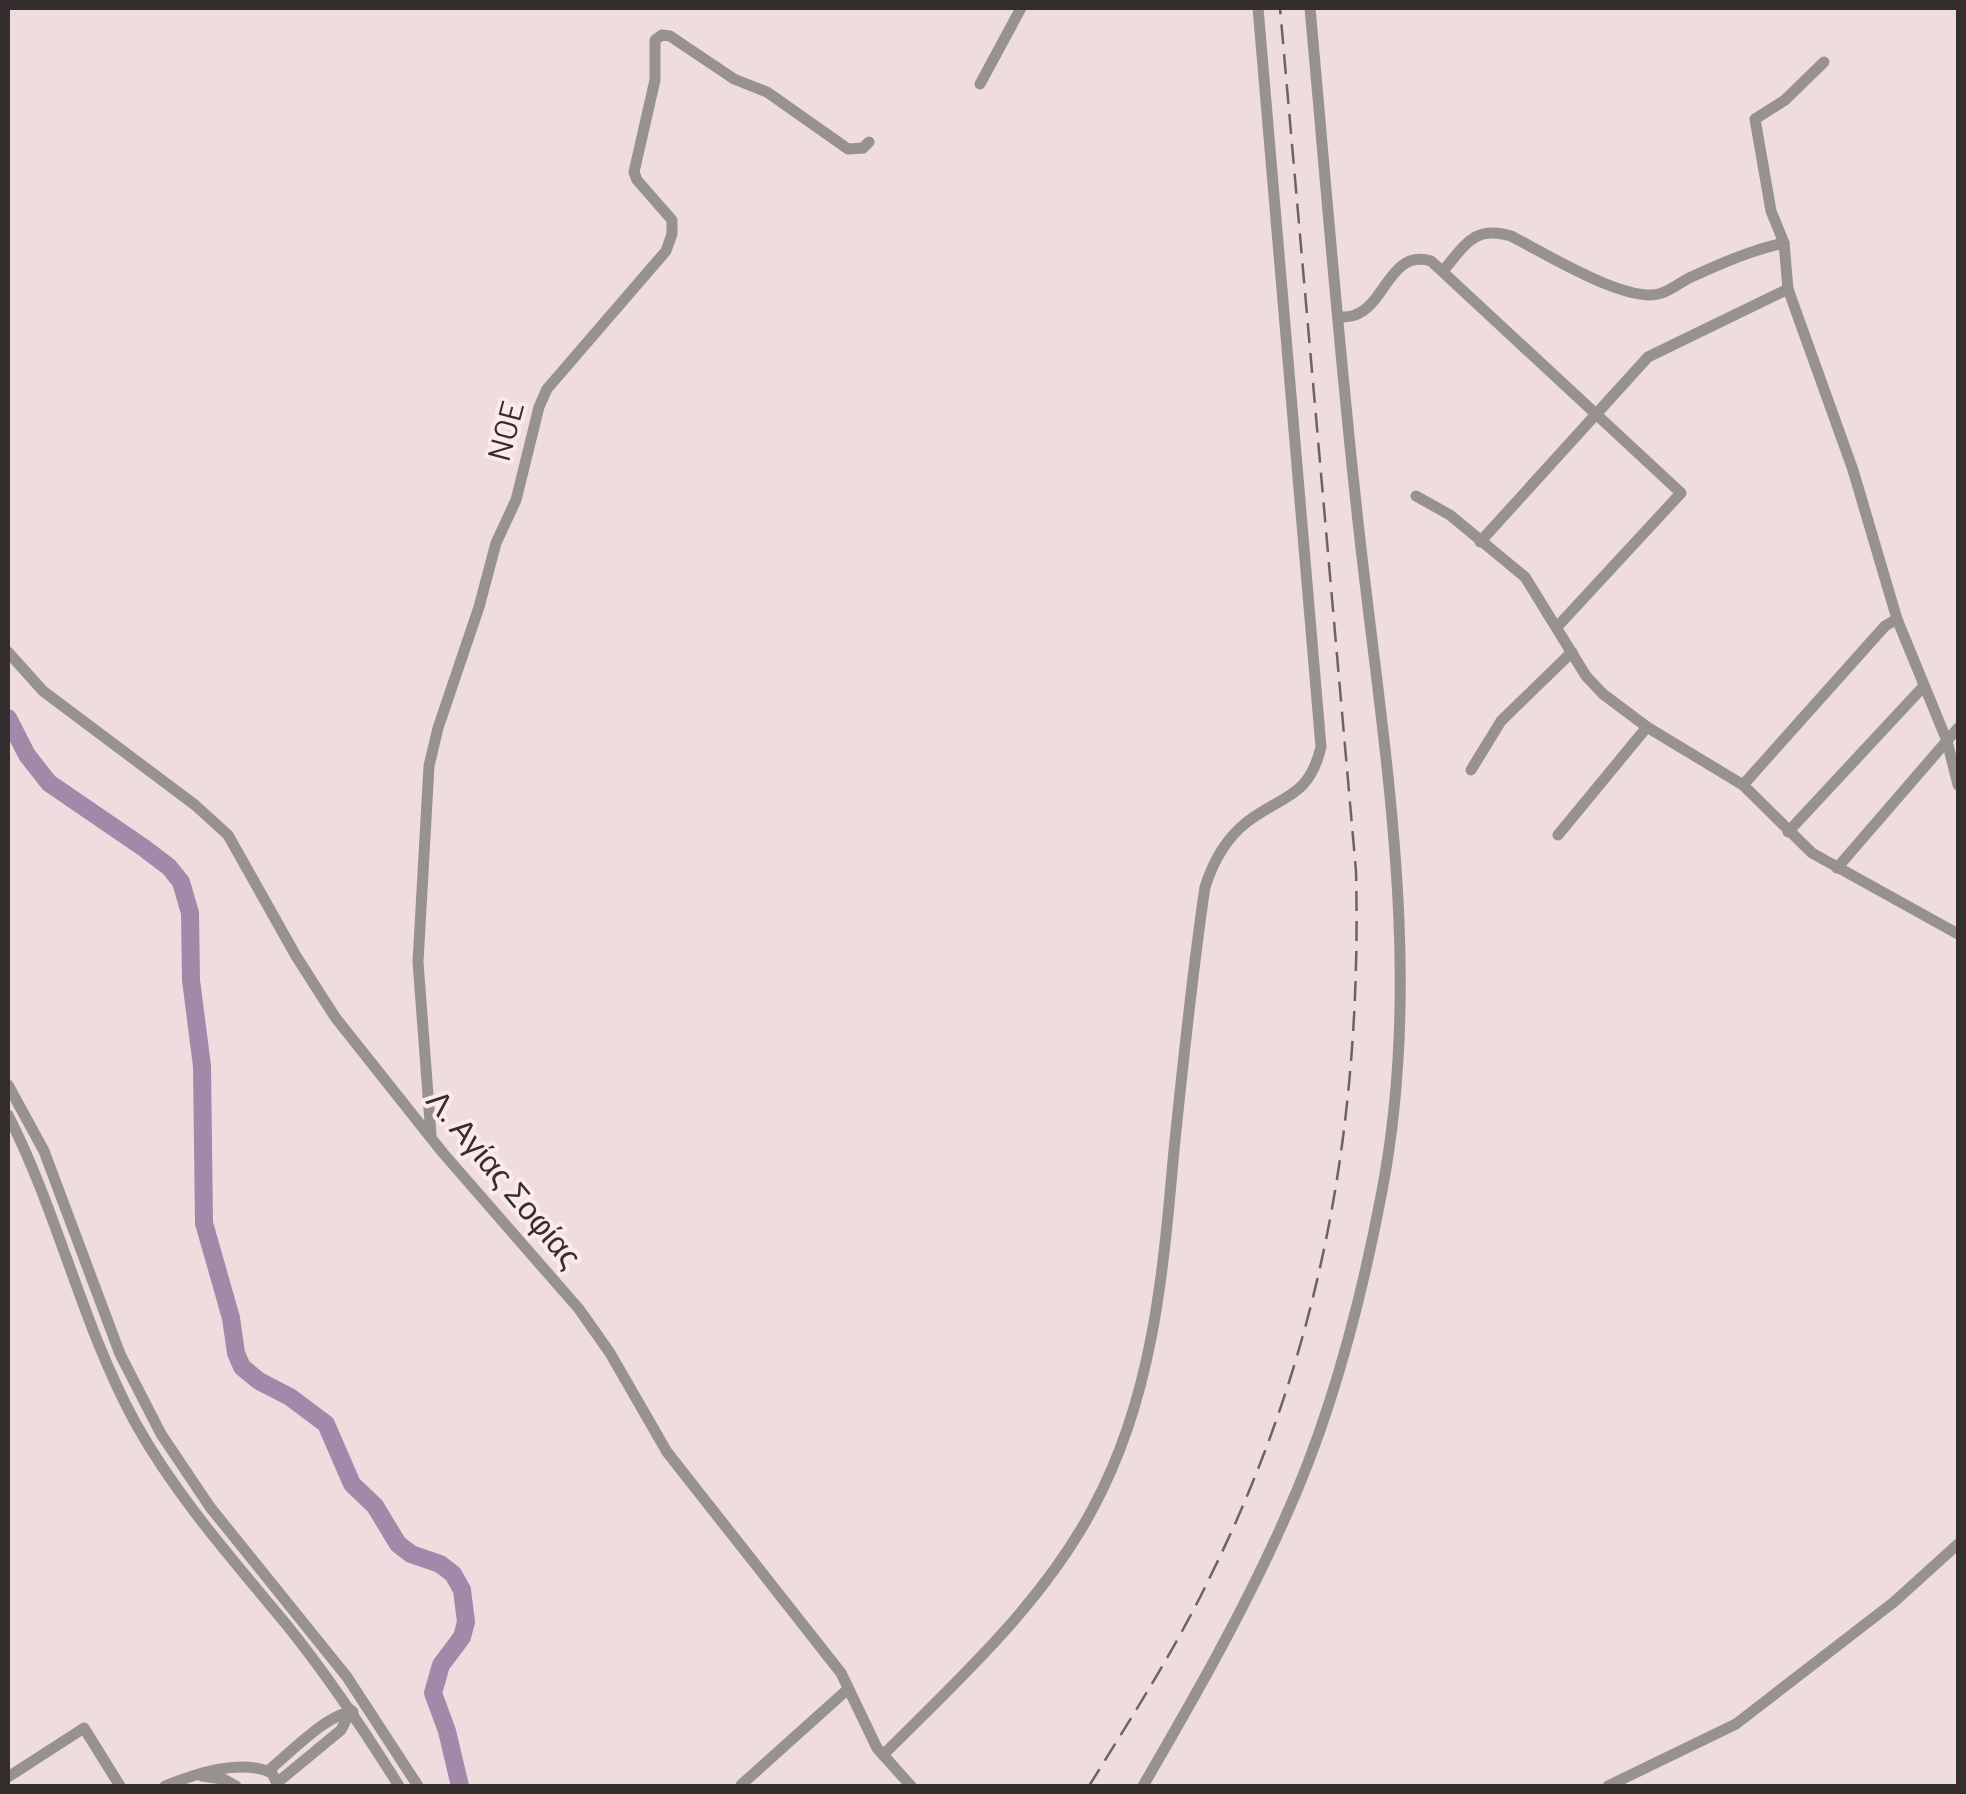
<svg xmlns="http://www.w3.org/2000/svg" width="1966" height="1794" viewBox="0 0 1966 1794" font-family="Barlow,sans-serif">
	<rect width="100%" height="100%" fill="#eedcde"/>
	<g fill="none" stroke-linecap="round" stroke-linejoin="round">
		<polyline stroke="#a288a9" stroke-width="18" points="8,718 27,755 49,783 144,848 169,867 181,882 190,913 191,980 202,1066 204,1223 231,1318 236,1353 242,1367 259,1381 290,1397 326,1424 352,1484 375,1506 398,1544 411,1554 440,1564 453,1574 462,1590 466,1622 462,1637 441,1665 433,1693 447,1731 460,1786"/>
		<g stroke="#98928f" stroke-width="11">
			<polyline points="1824,62 1785,100 1755,119 1771,211 1784,243 1788,289 1853,470 1897,619 1947,741 1958,785"/>
			<polyline points="980,84 1021,8"/>
			<path d="M1443 271C1465 245 1474 225 1511 236 1543 252 1629 306 1662 293 1671 290 1680 283 1689 278 1720 264 1751 250 1784 243"/>
			<path d="M1339 317C1344 317 1350 317 1355 315 1386 304 1390 249 1431 261L1681 493 1557 627"/>
			<polyline points="1416,496 1450,515 1525,577 1586,676 1603,694 1647,727 1743,785 1812,853 1958,934"/>
			<polyline points="1480,542 1648,357 1788,289"/>
			<polyline points="8,652 43,691 195,805 228,835 296,956 335,1017 443,1153 579,1309 610,1353 667,1452 841,1673 877,1748 911,1786"/>
			<polyline points="1471,770 1501,721 1572,652"/>
			<polyline points="1743,785 1885,626 1897,619"/>
			<polyline points="1788,832 1923,687"/>
			<polyline points="1558,835 1647,727"/>
			<polyline points="1837,868 1958,728"/>
			<polyline points="8,1085 44,1151 120,1354 161,1434 210,1507 347,1677 418,1786"/>
			<path d="M8 1115C59 1215 82 1326 136 1424 177 1497 233 1560 286 1624 328 1676 364 1730 399 1786"/>
			<polyline points="431,1135 418,962 429,766 438,728 479,607 496,543 516,500 539,407 547,389 666,251 672,234 672,220 637,180 634,172 655,80 655,40 662,35 670,36 734,79 767,92 848,149 863,148 869,142"/>
			<path d="M883 1755C958 1680 1043 1603 1093 1508 1153 1397 1163 1274 1174 1150 1183 1063 1192 974 1205 887 1213 862 1225 839 1247 822 1282 795 1309 798 1321 747L1258 8"/>
			<path d="M269 1770C289 1754 329 1712 353 1712"/>
			<polyline points="202,1776 223,1779 236,1786"/>
			<polyline points="8,1777 84,1728 120,1786"/>
			<polyline points="278,1782 341,1730 351,1710"/>
			<polyline points="741,1785 848,1689"/>
			<path d="M165 1786C195 1774 240 1758 272 1773L278 1786"/>
			<path d="M1143 1786C1194 1698 1244 1611 1285 1518 1332 1415 1361 1302 1382 1191 1426 961 1380 733 1356 503 1338 338 1325 173 1310 8"/>
			<polyline points="1608,1786 1736,1724 1894,1602 1958,1544"/>
		</g>
		<path stroke="#6d6364" stroke-width="2.5" stroke-dasharray="20 10" stroke-linecap="butt" d="M1089 1786C1131 1718 1175 1650 1210 1577 1322 1351 1362 1122 1356 871L1280 8"/>
	</g>
	<g text-anchor="middle" stroke-width="8" stroke-linejoin="round" paint-order="stroke">
		<g font-size="32" fill="#352e2f" stroke="#fceaeb">
			<text transform="translate(506 431) rotate(-75)" y="11">NOE</text>
			<text transform="translate(504 1179) rotate(50)" y="11">Λ. Αγίας Σοφίας</text>
		</g>
	</g>
	<rect width="1966" height="1794" fill="none" stroke="#352e2f" stroke-width="20"/>
</svg>
